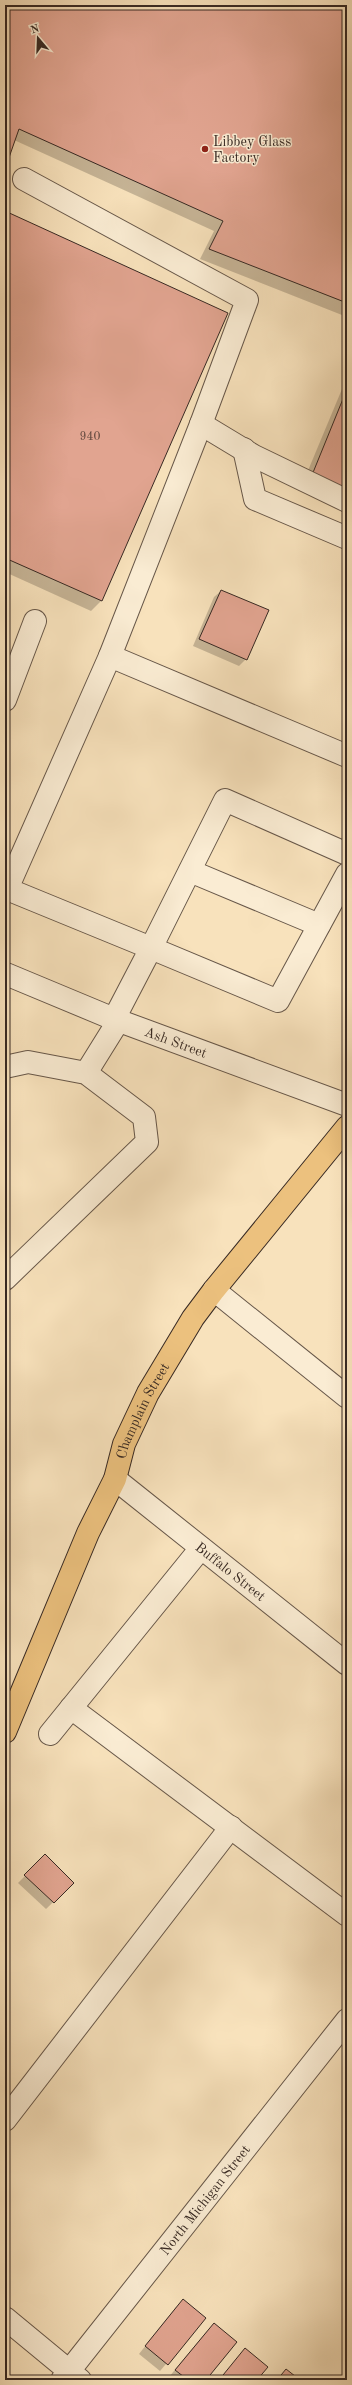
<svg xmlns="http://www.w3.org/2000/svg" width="352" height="2385" viewBox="0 0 352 2385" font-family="'Old Standard TT',serif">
	<rect width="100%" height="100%" fill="#f8e2bc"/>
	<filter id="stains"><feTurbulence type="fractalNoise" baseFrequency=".005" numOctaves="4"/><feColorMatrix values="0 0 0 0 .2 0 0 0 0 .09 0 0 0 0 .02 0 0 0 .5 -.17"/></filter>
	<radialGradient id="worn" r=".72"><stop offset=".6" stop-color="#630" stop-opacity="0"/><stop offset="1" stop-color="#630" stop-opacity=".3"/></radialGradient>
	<g fill="#0003">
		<polygon points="5,5 347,5 347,317 200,259 214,231 14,140 5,166"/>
		<polygon points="5,212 226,314 101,601 91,611 5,572"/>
		<polygon points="347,377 347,503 302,485"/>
		<polygon points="221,591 246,659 239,666 193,646 214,597"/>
		<polygon points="45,1856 73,1883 46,1909 18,1883"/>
		<polygon points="176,2307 205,2318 160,2371 139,2354"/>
		<polygon points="207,2331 205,2380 173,2380 169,2377"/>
	</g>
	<g fill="#e1a490" stroke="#372923">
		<polygon points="5,5 347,5 347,303 209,249 223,221 19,129 5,169"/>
		<polygon points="5,211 228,313 102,601 5,558"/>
		<polygon points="347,389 347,489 312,475"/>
		<polygon points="221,590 269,610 247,660 199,639"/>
		<polygon points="45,1854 74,1883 54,1903 24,1875"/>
		<polygon points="183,2299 206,2318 168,2365 145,2346"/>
		<polygon points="214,2323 237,2342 206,2380 188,2380 175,2370"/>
		<polygon points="245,2348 268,2367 257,2380 219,2380"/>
		<polygon points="286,2369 300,2380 277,2380"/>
	</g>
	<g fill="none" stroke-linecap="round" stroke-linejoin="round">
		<defs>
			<g id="minor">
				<polyline points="24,179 247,300 201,424 110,656"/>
				<polyline points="201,424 254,456 347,501"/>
				<polyline points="244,449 255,499 347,538"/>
				<polyline points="5,700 35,621"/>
				<polyline points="347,854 225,800 151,948 278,1001 347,874"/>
				<polyline points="190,871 319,925"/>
				<path id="s1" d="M6 974 114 1019 347 1105"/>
				<polyline points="114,1019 151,948 7,889 110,656 347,756"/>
				<polyline points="5,1067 28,1062 86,1073 144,1117 147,1142 5,1279"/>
				<polyline points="86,1073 119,1020"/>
				<polyline points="214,1290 347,1397"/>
				<path id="s2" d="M115 1479 347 1664"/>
				<polyline points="71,1708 347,1915"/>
				<polyline points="50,1734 201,1548"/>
				<polyline points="5,2120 231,1827"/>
				<polyline points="5,2318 80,2380"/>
				<path id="s3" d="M62 2380 347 2020"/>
			</g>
			<g id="major">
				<path id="s4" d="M5 1732 88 1533 115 1479 124 1444 148 1393 193 1318 214 1290 347 1127"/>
			</g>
		</defs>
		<use href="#minor" stroke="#675749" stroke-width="24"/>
		<use href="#major" stroke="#372923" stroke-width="24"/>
		<use href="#minor" stroke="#faecd3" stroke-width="22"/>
		<use href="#major" stroke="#ecc17e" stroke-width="22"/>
	</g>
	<circle fill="#8f2418" stroke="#faecd3" stroke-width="1.5" cx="205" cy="149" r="4"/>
	<g text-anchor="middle" stroke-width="3" stroke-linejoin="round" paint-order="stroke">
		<g font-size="12" fill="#62483e">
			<text x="90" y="440">940</text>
		</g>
		<g font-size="14" fill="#372923" stroke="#faecd3" text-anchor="start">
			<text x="213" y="146">Libbey Glass<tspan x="213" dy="16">Factory</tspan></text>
		</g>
		<g font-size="14" fill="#372923" stroke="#faecd3">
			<text dy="5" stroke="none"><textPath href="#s1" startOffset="183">Ash Street</textPath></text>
			<text dy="5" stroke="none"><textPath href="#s4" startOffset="350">Champlain Street</textPath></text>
			<text dy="5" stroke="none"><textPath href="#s2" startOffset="148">Buffalo Street</textPath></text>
			<text dy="5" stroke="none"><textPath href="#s3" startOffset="230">North Michigan Street</textPath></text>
		</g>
	</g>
	<rect width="352" height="2385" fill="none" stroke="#f8e2bc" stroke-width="20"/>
	<rect x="6" y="6" width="340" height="2373" fill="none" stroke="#372923" stroke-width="2"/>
	<rect x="10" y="10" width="332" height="2365" fill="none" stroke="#372923"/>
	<g transform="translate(38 38) rotate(341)" stroke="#faecd3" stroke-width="3" paint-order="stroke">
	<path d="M0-3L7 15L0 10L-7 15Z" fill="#372923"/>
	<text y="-6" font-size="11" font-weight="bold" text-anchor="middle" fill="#372923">N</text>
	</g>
	<rect width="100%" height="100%" filter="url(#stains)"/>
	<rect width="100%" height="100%" fill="url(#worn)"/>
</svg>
